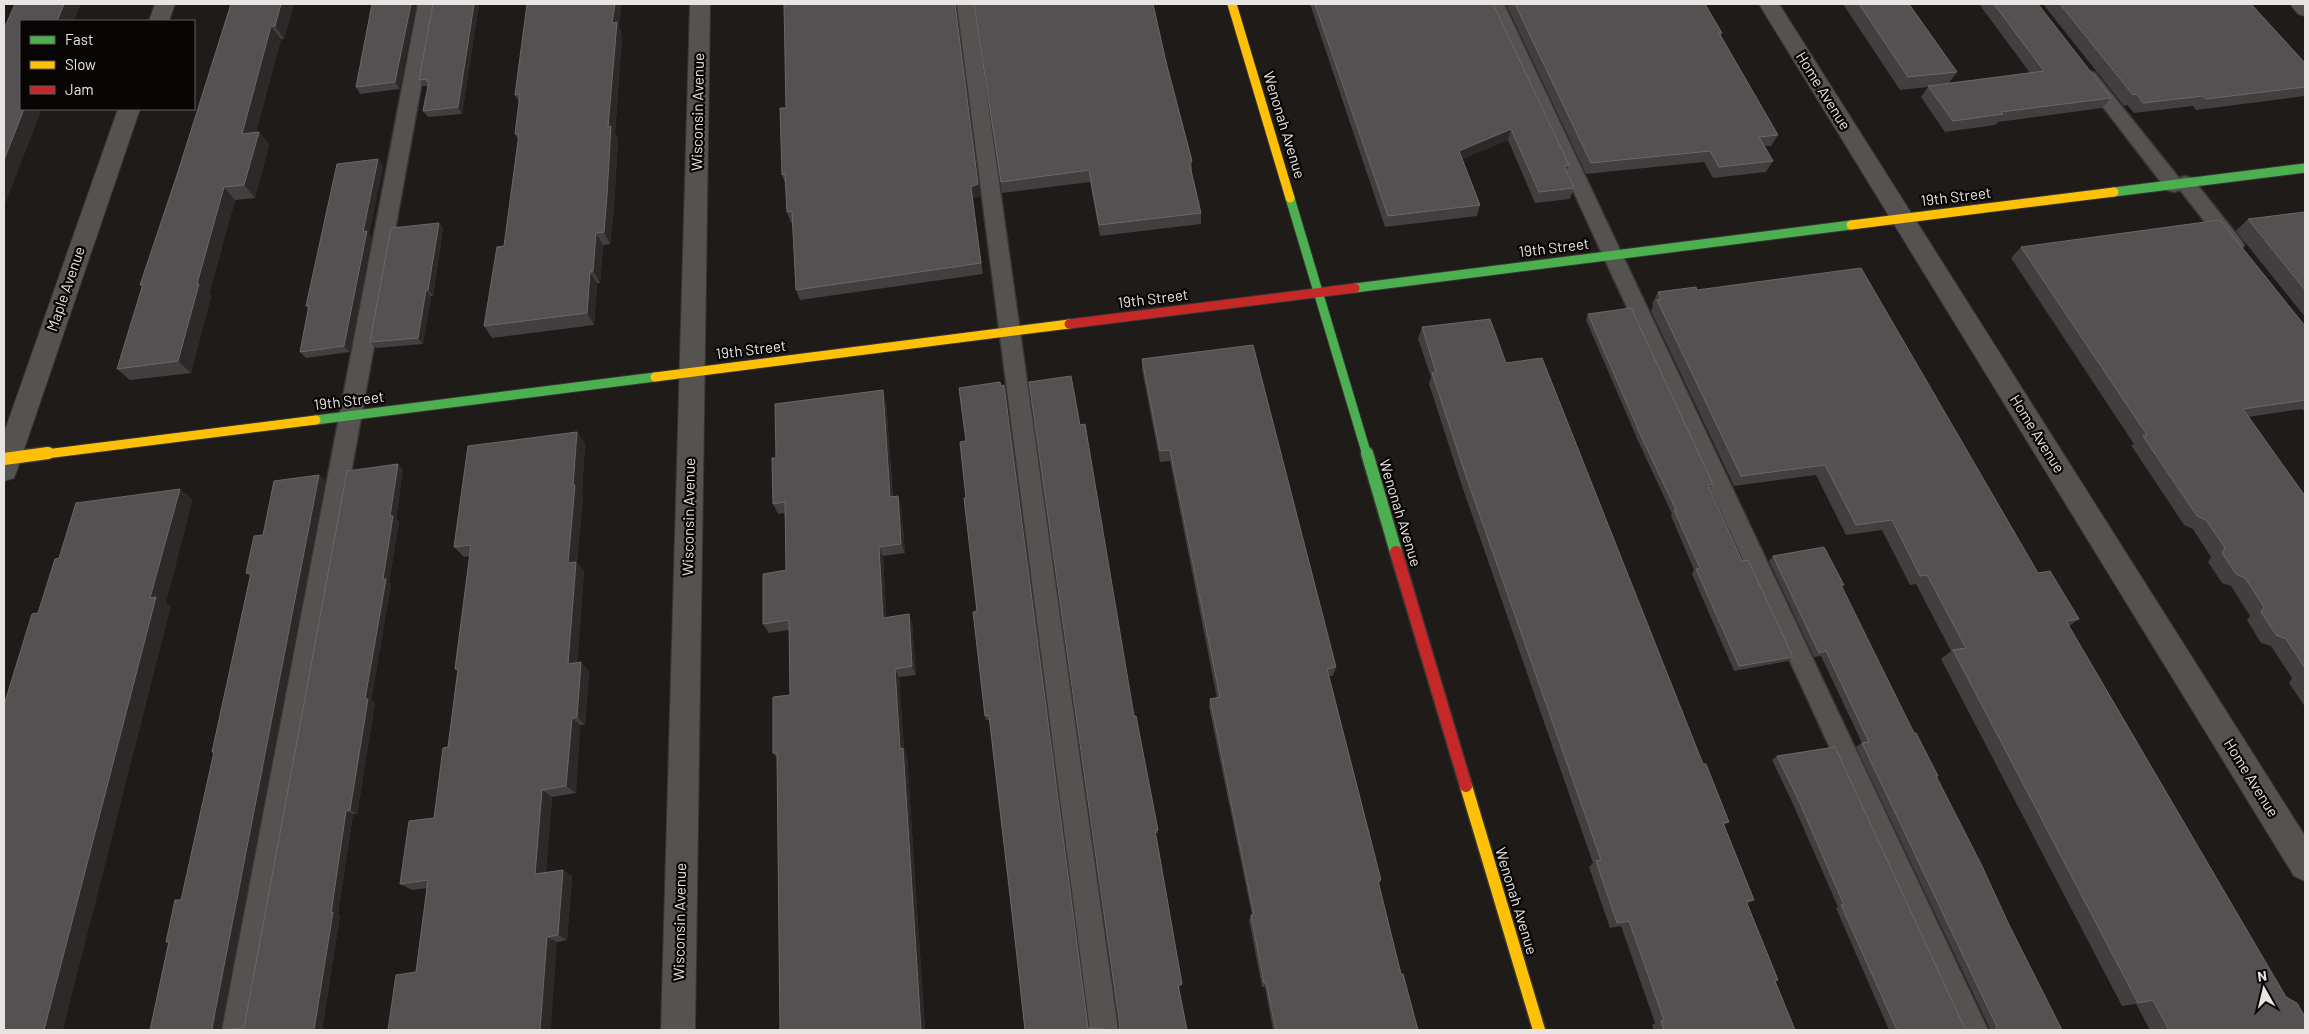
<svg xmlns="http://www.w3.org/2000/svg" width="2309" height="1034" viewBox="0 0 2309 1034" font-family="Barlow,sans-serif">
	<rect width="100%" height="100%" fill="#1e1b19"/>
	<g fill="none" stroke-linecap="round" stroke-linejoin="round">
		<defs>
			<g id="lane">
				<polygon points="418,4 436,4 250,1030 222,1030"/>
				<polygon points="957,4 974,4 1118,1030 1090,1030"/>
				<polygon points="1487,4 1504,4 1988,1030 1960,1030"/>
				<polygon points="2089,71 2095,73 2179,178 2185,176 2192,178 2241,240 2244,245 2241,250 2234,252 2227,250 2180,190 2174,192 2167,190 2083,81 2080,77 2083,73"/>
			</g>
			<g id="street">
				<polygon points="155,4 175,4 169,21 149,21"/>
				<polygon points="690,4 710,4 695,1030 661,1030"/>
				<polygon points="1759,4 1779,4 2305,836 2305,881 2294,876"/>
				<polygon points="2290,4 2305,4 2305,16 2298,14"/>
				<polygon points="118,109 140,109 17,470 14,478 4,481 4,433"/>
			</g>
			<g id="fast-far1">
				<polyline points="2114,192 2305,168"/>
				<polyline points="1290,198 1367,455"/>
				<polyline points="1355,288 1851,225"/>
				<polyline points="316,420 655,377"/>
			</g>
			<polyline id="fast" points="1367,453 1396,552"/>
			<g id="slow-far1">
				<polyline points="1232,4 1290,198"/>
				<polyline points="1851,225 2114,192"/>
				<polyline points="655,377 1069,324"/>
				<polyline points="38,455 316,420"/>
			</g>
			<g id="slow">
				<polyline points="4,459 48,453"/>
				<polyline points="1466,786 1539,1030"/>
			</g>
			<polyline id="jam-far1" points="1069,324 1355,288"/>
			<polyline id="jam" points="1396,552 1466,786"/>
		</defs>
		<use href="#lane" stroke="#383635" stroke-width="3"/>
		<use href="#street" stroke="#383635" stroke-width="2"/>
		<use href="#fast-far1" stroke="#383635" stroke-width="11"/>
		<use href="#fast" stroke="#383635" stroke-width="15"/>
		<use href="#slow-far1" stroke="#383635" stroke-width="11"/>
		<use href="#slow" stroke="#383635" stroke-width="15"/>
		<use href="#jam-far1" stroke="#383635" stroke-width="11"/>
		<use href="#jam" stroke="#383635" stroke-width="15"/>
		<use href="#lane" fill="#555352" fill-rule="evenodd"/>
		<use href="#street" fill="#555352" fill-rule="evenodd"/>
		<use href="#fast-far1" stroke="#4caf50" stroke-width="9"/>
		<use href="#fast" stroke="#4caf50" stroke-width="12"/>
		<use href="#slow-far1" stroke="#ffc107" stroke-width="9"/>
		<use href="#slow" stroke="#ffc107" stroke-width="12"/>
		<use href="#jam-far1" stroke="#c62828" stroke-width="9"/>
		<use href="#jam" stroke="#c62828" stroke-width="12"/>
	</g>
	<g fill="#413f3f">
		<polygon points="231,4 294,4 284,39 281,39 256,132 259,132 269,144 255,198 235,200 209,294 211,296 191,373 130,380 117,369 142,287 140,285 177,175"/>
		<polygon points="372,4 400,89 360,94 356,87"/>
		<polygon points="433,4 479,4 462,114 428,117 423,111 428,86 423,86 419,80"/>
		<polygon points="955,4 980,196 972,198 983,274 800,300 796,290 792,223 791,223 787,212 786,186 782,175 786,108"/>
		<polygon points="974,4 1166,62 1192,161 1192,173 1201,213 1201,224 1100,236 1090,182 1002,193"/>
		<polygon points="1310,4 1493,4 1569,165 1566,171 1574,188 1570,199 1535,203 1508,140 1462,159 1480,205 1477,216 1385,227"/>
		<polygon points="1506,4 1705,4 1722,33 1721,36 1778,135 1771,146 1765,146 1773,161 1766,172 1713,178 1704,162 1586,174"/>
		<polygon points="1843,4 1909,4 1957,72 1949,83 2030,73 1979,4 2038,4 2111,98 2102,108 1998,122 1995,125 1945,132 1921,97 1928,87 1900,90"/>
		<polygon points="2043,4 2251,4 2305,63 2305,96 2196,110 2193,106 2134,113 2127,105 2124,106"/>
		<polygon points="619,27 622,35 615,133 618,139 614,207 610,244 603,245 600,283 597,283 594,325 492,338 484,326 504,246 518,139 515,134 519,102 515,95"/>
		<polygon points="378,159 383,166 369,235 371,238 350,352 306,358 300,352 308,309 306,306"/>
		<polygon points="2305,212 2305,317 2236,231 2248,219"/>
		<polygon points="439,223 443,229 433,296 431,296 423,344 376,348 370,342"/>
		<polygon points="2021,247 2305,326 2305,412 2302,409 2248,417 2305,496 2305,707 2289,683 2292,678 2271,646 2261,643 2247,620 2250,616 2231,586 2222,583 2208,562 2211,557 2193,529 2184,525 2131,445 2134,444 2011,258"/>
		<polygon points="1697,290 2038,573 2079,619 2069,626 2305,1030 2150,1030 2136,1004 2122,1006 1941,659 1951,651 1916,584 1910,585 1882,530 1846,535 1816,475 1734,486 1651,311 1653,306 1652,304 1658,292"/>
		<polygon points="1588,314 1713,484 1709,489 1742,561 1793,657 1788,661 1734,671 1692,574 1694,570 1671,516 1672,514 1639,443 1586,320"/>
		<polygon points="1422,327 1506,363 1703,764 1729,822 1724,825 1754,900 1747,904 1778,980 1775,981 1795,1030 1654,1030 1652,1025 1655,1023 1621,926 1610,928 1589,867 1593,863 1462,486 1429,384 1431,377 1418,339"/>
		<polygon points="1142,359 1336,667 1333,676 1329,676 1381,880 1379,884 1401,974 1418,1030 1273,1030 1265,987 1262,987 1249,920 1251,915 1252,915 1209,707 1210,699 1217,698 1170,461 1160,462 1142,370"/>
		<polygon points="886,401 893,497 901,506 905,553 883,556 886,618 909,614 912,623 916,675 899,677 904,749 907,756 925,1030 780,1030 777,758 773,753 790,695 789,630 769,633 763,624 786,570 785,513 778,514 773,504 776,458"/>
		<polygon points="966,441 1088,1028 1118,1030 1120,1028 1134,716 1158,830 1158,833 1155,833 1182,984 1181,986 1179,987 1187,1030 1025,1030 1014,930 989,720 986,720 985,716 977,611 966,498"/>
		<polygon points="585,443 582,493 583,495 577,563 584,571 577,663 589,671 585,725 580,725 576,793 552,797 546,872 572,876 567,940 416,972 427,888 412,890 400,884 434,818 448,747 458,671 455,669 470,556 464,557 454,547"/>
		<polygon points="403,469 396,519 399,521 389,582 391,584 371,701 375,703 357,814 353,814 338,914 340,915 322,1030 150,1030 168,943 166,942 181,900 214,753 212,752 250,576 246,573 263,535 325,480 220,1030 244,1028"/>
		<polygon points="1773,556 1844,585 1841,587 1914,733 1938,776 1937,777 2009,925 2062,1030 1889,1030 1836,908 1838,907 1793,804 1772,760 1777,756 1965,1029 1989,1030 1990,1029 1856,747 1862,743 1821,656 1814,657 1769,561"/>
	</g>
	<g fill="#2c2929">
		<polygon points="64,4 81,4 74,21 57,21"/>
		<polygon points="281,4 294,4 284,39 275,26"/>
		<polygon points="411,4 416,4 400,89 395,82"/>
		<polygon points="474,4 479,4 462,114 458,107"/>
		<polygon points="615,4 622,4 619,27 622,35 615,133 618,139 614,207 610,244 604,232 612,23"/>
		<polygon points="955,4 980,196 972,198 983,274 971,187 955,4 956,4"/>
		<polygon points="271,26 281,39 252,146 242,134"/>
		<polygon points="24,109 42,109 4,207 4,160"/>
		<polygon points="1511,129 1508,140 1456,162 1459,151"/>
		<polygon points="259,132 269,144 255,198 244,185"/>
		<polygon points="378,159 383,166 369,235 371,238 350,352 344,346 363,232"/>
		<polygon points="224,187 235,200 209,294 211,296 191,373 178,361 197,284"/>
		<polygon points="439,223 443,229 433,296 428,290"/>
		<polygon points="596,233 603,245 600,283 593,271"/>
		<polygon points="590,272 597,283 594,325 587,313"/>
		<polygon points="426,290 431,296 423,344 418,338"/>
		<polygon points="883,390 886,401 893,508 890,497"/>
		<polygon points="577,432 585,443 582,493 583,495 577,563 584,571 577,673 568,664 568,563"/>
		<polygon points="398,464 403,469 396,519 399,521 389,582 391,584 371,701 375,703 357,814 350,810 365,699 383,579 390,516"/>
		<polygon points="319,475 325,480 220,1030 214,1030 212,1028"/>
		<polygon points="180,489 193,499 166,603 171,606 63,1030 44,1030 150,598"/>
		<polygon points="898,496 901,506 905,553 901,544"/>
		<polygon points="879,547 883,556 887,627 883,618"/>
		<polygon points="909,614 912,623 916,675 912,666"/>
		<polygon points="581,662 589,671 585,725 577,717"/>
		<polygon points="895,669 899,677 904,749 907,756 925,1030 921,1030 900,749"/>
		<polygon points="572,718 580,725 576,793 566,786"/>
		<polygon points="542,790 552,797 545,880 535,874"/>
		<polygon points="346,811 353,814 338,914 340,915 322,1030 314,1030"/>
		<polygon points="563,870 572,876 567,940 558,935"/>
		<polygon points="547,937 557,942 551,1030 540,1030"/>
	</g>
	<g fill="#535151" stroke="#6a6867">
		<polygon points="15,4 64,4 57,21 21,21 21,109 24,109 4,160 4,29"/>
		<polygon points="231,4 281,4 275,26 271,26 242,134 259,132 244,185 224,187 197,284 199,284 178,361 117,369 143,284 140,285 177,175"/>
		<polygon points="372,4 411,4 395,82 356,87"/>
		<polygon points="433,4 474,4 458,107 423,111 429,81 426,81 427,79 419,80"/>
		<polygon points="527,4 615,4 612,23 617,22 608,127 611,126 607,195 604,232 596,233 593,271 590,272 587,313 484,326 497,247 504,246 519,134 515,134 520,94 515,95"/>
		<polygon points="784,4 955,4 978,184 971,187 981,263 796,290 792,211 787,212 785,174 782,175 780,108 786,108"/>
		<polygon points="974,4 1153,4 1166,62 1192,161 1189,162 1201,213 1099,225 1089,170 1001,182"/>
		<polygon points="1315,4 1493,4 1569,165 1564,166 1574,188 1539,192 1511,129 1459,151 1480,205 1388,216"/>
		<polygon points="1515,4 1705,4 1722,33 1719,33 1778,135 1759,137 1773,161 1719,167 1710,151 1591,163"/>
		<polygon points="1859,4 1909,4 1957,72 1908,77"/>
		<polygon points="1994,4 2038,4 2111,98 2001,112 2003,114 1953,121 1928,86 2044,71"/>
		<polygon points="2060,4 2251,4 2305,63 2305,87 2206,99 2203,96 2143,103 2137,94 2133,95"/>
		<polygon points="378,159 363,232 367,231 344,346 300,352 309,305 306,306 337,164"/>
		<polygon points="2305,212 2305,290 2248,219"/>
		<polygon points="2220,220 2305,326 2305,400 2243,409 2305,496 2305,668 2286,639 2276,635 2261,612 2264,607 2245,578 2236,574 2222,553 2225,548 2206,520 2197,516 2143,436 2147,435 2021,247"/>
		<polygon points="439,223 428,290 426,290 418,338 370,342 391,228"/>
		<polygon points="1861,268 2038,573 2050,571 2079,619 2066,621 2286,997 2297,1003 2305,1017 2305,1030 2169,1030 2153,1000 2138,1003 1953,650 1966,648 1927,575 1920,576 1892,520 1856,525 1825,465 1741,476 1657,300 1661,299 1658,292 1696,287 1697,290"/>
		<polygon points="1631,308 1713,484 1708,485 1742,561 1748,560 1793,657 1739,666 1696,569 1700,568 1674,510 1676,510 1642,438 1588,314"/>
		<polygon points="1490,319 1506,363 1542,358 1703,764 1706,764 1729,822 1723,823 1754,900 1746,901 1778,980 1775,981 1795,1030 1664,1030 1661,1021 1664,1020 1629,921 1617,923 1596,861 1601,860 1466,476 1432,373 1436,372 1422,327"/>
		<polygon points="1253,345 1336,667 1327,669 1381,880 1378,881 1401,974 1403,974 1418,1030 1276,1030 1266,983 1264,983 1251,915 1254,915 1210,699 1220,697 1170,450 1160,451 1142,359"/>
		<polygon points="1071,376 1080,425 1085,424 1134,716 1136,716 1158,830 1155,830 1182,984 1178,985 1187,1030 1025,1030 1014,930 989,715 985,716 973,612 977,611 964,498 966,498 960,442 966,441 959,388 1000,382 1001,386 1004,385 1088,1028 1118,1030 1120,1028 1029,382"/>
		<polygon points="883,390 890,497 898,496 901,544 879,547 883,618 909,614 912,666 895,669 900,749 903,748 921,1030 780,1030 777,753 773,753 773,697 790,695 789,620 763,624 763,574 786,570 785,502 773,504 772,458 776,458 775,404"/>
		<polygon points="577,432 573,485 575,485 568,563 576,562 568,664 581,662 577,717 572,718 566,786 542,790 535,874 563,870 558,935 547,937 540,1030 388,1030 396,975 416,972 428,880 400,884 409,821 434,818 443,748 448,747 458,669 455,669 471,545 454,547 468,446"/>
		<polygon points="398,464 390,516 393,516 383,579 386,579 365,699 368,699 350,810 346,811 331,913 333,912 314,1030 150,1030 169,942 166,942 175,900 181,900 214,752 212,752 251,573 246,573 254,536 263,535 274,481 319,475 212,1028 214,1030 244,1028 347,471"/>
		<polygon points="180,489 150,598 156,597 44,1030 4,1030 4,705 32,614 38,613 55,559 59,558 76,503"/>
		<polygon points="1824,547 1844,585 1841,585 1914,733 1916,733 1938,776 1936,776 1981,864 2009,925 2062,1030 1897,1030 1841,905 1844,905 1799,801 1777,756 1835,747 1965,1029 1995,1030 1997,1027 1862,743 1869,742 1826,651 1819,653 1773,556"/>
	</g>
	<g text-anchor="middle" stroke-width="4.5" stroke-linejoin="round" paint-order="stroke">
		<g font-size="15" fill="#e7e4e1" stroke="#080605">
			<text transform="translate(1823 91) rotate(58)" y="5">Home Avenue</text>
			<text transform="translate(698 112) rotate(-89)" y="5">Wisconsin Avenue</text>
			<text transform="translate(1284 125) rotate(73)" y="5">Wenonah Avenue</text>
			<text transform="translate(1956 197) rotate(-7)" y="5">19th Street</text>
			<text transform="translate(1554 248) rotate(-7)" y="5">19th Street</text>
			<text transform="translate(66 289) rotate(-71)" y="5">Maple Avenue</text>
			<text transform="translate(1153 299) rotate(-7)" y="5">19th Street</text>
			<text transform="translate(751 350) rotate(-7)" y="5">19th Street</text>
			<text transform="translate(349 401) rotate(-7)" y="5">19th Street</text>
			<text transform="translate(2037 434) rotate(58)" y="5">Home Avenue</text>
			<text transform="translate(1400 513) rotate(73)" y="5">Wenonah Avenue</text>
			<text transform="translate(689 517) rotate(-89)" y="5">Wisconsin Avenue</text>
			<text transform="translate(2251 778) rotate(58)" y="5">Home Avenue</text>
			<text transform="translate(1516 901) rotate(73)" y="5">Wenonah Avenue</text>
			<text transform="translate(680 922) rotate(-89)" y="5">Wisconsin Avenue</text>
		</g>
	</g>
	<rect width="2309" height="1034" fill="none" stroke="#e7e4e1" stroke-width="10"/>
	<rect x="20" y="20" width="175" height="90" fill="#080605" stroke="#615f5d"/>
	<rect x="30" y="36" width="25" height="8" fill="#4caf50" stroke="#615f5d"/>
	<text x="65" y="45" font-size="15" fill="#e7e4e1">Fast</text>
	<rect x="30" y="61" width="25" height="8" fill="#ffc107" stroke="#615f5d"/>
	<text x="65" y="70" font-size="15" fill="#e7e4e1">Slow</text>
	<rect x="30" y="86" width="25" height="8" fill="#c62828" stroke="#615f5d"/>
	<text x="65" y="95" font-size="15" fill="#e7e4e1">Jam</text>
	<g transform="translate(2264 989) rotate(352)" stroke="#080605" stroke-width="4" paint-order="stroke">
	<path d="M0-4L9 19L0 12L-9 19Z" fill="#e7e4e1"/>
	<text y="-8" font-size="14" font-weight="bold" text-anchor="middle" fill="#e7e4e1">N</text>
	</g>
</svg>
